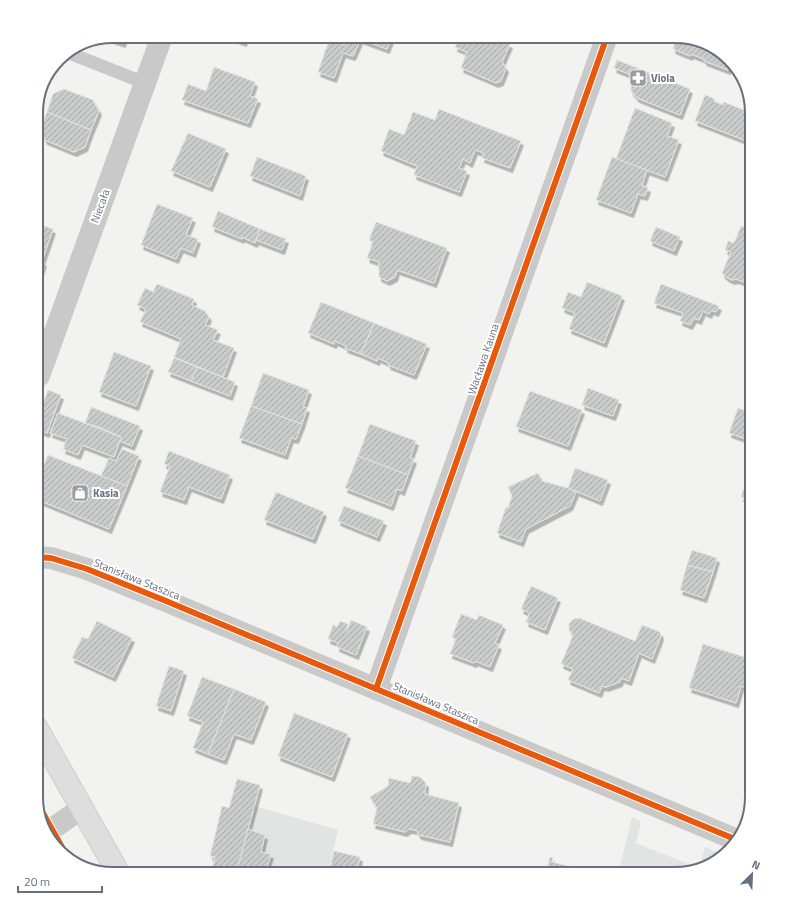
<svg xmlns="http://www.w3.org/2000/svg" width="788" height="910" viewBox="0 0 788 910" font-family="'Titillium Web',sans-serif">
	<defs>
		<pattern id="building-hatch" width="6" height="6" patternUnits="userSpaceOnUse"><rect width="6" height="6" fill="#cacccc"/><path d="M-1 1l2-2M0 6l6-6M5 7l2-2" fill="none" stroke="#a8aaab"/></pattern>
		<filter id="shadow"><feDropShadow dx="2.5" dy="4.5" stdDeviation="0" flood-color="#0004"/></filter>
	</defs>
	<rect width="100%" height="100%" fill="#f2f3f1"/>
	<g fill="#e2e4e4">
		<polygon points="254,806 338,830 328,874 236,874"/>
		<polygon points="632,817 641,822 636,843 696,867 675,874 618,874"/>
		<polygon points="705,847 724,855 722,858 700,865"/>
	</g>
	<g fill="url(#building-hatch)" stroke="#e2e2e1" filter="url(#shadow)">
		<polygon points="113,36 125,36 123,43 108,38"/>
		<polygon points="228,36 246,36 244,42"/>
		<polygon points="348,36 360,40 353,56 343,53 334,78 318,72 329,40 345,45"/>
		<polygon points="361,36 392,36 387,49 360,39"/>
		<polygon points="460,36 489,36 510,44 502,62 506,68 501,81 496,83 461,68 467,52 455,47"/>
		<polygon points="677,36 709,44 731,62 728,70 704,61 704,59 691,54 690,56 673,49"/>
		<polygon points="617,60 690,89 680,115 637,98 631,91 631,84 634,76 614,68"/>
		<polygon points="214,67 255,82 250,96 258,99 248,123 182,100 188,84 206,91"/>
		<polygon points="64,89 93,100 99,111 91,130 47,112 53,94"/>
		<polygon points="705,95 715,99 714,101 723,105 724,102 751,113 750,115 752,116 752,143 695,121"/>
		<polygon points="635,108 672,123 667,136 679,140 665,177 616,159"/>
		<polygon points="439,109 521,141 510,168 482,158 484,153 475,150 470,163 463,159 459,168 467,171 459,192 414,175 417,166 381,151 389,129 404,135 413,112 435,120"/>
		<polygon points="47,112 91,130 85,147 74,152 45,140 40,130"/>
		<polygon points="188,133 226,149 210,187 171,171"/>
		<polygon points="257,157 306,176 300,196 250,176"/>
		<polygon points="612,157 647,170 642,185 648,188 645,196 638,194 631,213 596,200"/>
		<polygon points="157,204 193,218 186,235 198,239 193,253 181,248 176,259 141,245"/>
		<polygon points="218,211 260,229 255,243 242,237 242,239 212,227"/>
		<polygon points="36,220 37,221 36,223 53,229 42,261 44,262 39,277 37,276 36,278"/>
		<polygon points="376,222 447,248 434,283 397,270 395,277 387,281 379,277 379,262 367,258 373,242 369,240"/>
		<polygon points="741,226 752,230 752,285 736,279 732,280 726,277 722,273 731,252 725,250 728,241 734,243"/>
		<polygon points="656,227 680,237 674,251 650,241"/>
		<polygon points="260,229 286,239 282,250 256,240"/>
		<polygon points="587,282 622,296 604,343 569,329 575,313 562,308 568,292 581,297"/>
		<polygon points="157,284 194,299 192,305 205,311 209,317 205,325 218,330 213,340 234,348 223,377 174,357 181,339 140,322 146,309 137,305 145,288 153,292"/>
		<polygon points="661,284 719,306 716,312 711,310 709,314 703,311 699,320 694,318 690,325 680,321 683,313 654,303"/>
		<polygon points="321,302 374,323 361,354 345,348 346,346 335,341 334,344 308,333"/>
		<polygon points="374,323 427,344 414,375 388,365 389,363 378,358 377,361 361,354"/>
		<polygon points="114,352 151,366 136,406 99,392"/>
		<polygon points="174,358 197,367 191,381 168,372"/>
		<polygon points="197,367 235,382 230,396 191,381"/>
		<polygon points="263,373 309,390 303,407 307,408 302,424 251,406"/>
		<polygon points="588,388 619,400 613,416 582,405"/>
		<polygon points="48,390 61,395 47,433 36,429 36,423"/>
		<polygon points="530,391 582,410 568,446 516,427"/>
		<polygon points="251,406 302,424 296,439 291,438 285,455 239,438"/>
		<polygon points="91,407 140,426 132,446 120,441 121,437 102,428 85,423"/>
		<polygon points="738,408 752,413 752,421 746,439 729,433"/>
		<polygon points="58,413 121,437 114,457 82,445 78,455 63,449 67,439 50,433"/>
		<polygon points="370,424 416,441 410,458 414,459 408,475 358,456"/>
		<polygon points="122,449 139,456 127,486 101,476 109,458 116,461"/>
		<polygon points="169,451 230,475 221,499 189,487 184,500 160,492 170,466 164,464"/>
		<polygon points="48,455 127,486 109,529 36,499 36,485"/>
		<polygon points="358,456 408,475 402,491 397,489 391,506 345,488"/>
		<polygon points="752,463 752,501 741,497"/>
		<polygon points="575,468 608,480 600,501 568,488"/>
		<polygon points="538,473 542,481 568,488 576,492 570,506 526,529 521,542 497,533 506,507 508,508 512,496 508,487"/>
		<polygon points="276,492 324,512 313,539 264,520"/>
		<polygon points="344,506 384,521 377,537 338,521"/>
		<polygon points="692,550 717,558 713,572 687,565"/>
		<polygon points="687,565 713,572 704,598 680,590"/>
		<polygon points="531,586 558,598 545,630 526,622 530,613 521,609"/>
		<polygon points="461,614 477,620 479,615 503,625 495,643 499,645 490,667 475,661 474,663 450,654 456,639 452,637"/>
		<polygon points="579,618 635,641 642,625 660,632 661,636 652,659 639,653 629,681 621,678 620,682 606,687 602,686 599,693 568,680 573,669 561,664 573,635 569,630 569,624 574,619"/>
		<polygon points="351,620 367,627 356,655 337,647 338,643 328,639 333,625 337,627 340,621 348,624 345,630 347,631"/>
		<polygon points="97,621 132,638 113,677 72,658 82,637 88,639"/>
		<polygon points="703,644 747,658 748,654 752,655 752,689 741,686 736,703 689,688"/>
		<polygon points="169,666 184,671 171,711 156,706"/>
		<polygon points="202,677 234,689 208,754 193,748 203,722 187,716"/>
		<polygon points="234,689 266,702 251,740 234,734 224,760 208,754"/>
		<polygon points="294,713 348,734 332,777 278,756"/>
		<polygon points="412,776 420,777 426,783 425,794 459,803 450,842 419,835 416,830 409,829 405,832 373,824 377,808 370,797 388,786 389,778 410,783"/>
		<polygon points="237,779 260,785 236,874 211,874 215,857 210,856 222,806 229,808"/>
		<polygon points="248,829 265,835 261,852 271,854 266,870 257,868 255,874 236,874"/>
		<polygon points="334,851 360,857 356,874 329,874"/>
		<polygon points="550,857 553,858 552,862 581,869 581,866 594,869 593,874 546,874"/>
	</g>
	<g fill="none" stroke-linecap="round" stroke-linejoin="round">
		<defs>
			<polyline id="secondary" points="36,727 119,874"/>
		</defs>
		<use href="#secondary" stroke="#cecfcf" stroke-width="24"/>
		<polyline stroke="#c9c9ca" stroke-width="13" points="69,53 145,83"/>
		<g stroke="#c9c9ca" stroke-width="22">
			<polyline points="39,376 162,36"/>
			<polyline points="36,557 51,558 87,569 166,601 737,840"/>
			<polyline points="376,689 607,36"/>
			<polyline points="48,833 52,829 82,808"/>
		</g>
		<use href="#secondary" stroke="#dedede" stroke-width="22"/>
		<defs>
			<g id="cycleway">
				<polyline points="36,557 51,558 87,569 166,601 737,840"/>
				<polyline points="376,689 607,36"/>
				<polyline points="39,806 67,856"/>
			</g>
		</defs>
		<use href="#cycleway" stroke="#fff" stroke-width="8"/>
		<use href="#cycleway" stroke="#e8590c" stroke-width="6"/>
	</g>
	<defs>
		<symbol id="pharmacy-square" viewBox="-11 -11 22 22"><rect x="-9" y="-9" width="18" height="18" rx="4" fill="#979ea6" stroke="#fff"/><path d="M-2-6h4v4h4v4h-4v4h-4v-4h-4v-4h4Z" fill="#fff"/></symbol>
		<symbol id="shop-square" viewBox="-11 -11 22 22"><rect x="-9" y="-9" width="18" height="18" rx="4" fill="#979ea6" stroke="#fff"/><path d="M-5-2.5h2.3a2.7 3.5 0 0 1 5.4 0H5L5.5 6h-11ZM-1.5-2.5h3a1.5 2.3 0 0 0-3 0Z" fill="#fff"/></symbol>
	</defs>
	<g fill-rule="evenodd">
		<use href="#pharmacy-square" x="628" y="68" width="20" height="20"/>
		<use href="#shop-square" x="70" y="483" width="20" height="20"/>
	</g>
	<g text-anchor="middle" stroke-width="4" stroke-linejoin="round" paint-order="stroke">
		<g font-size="11" font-weight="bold" fill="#66707e" stroke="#fff" text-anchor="start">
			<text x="651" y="82">Viola</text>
			<text x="93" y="497">Kasia</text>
		</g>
		<g font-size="11" fill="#66707e" stroke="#fff">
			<text transform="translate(100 206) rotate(-70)" y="4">Niecała</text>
			<text transform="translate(483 359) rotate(-71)" y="4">Wacława Kauna</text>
			<text transform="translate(137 579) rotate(22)" y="4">Stanisława Staszica</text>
			<text transform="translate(436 703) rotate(23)" y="4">Stanisława Staszica</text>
		</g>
	</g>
	<path d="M0 0H788V910H0ZM113 43H675A70 70 0 0 1 745 113V797A70 70 0 0 1 675 867H113A70 70 0 0 1 43 797V113A70 70 0 0 1 113 43Z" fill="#fff" fill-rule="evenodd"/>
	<path fill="none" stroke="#66707e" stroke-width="2" d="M113 43H675A70 70 0 0 1 745 113V797A70 70 0 0 1 675 867H113A70 70 0 0 1 43 797V113A70 70 0 0 1 113 43Z"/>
	<g transform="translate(752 874) rotate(24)" stroke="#ffffff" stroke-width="3" paint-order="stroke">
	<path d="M0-3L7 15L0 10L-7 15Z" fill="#66707e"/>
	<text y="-6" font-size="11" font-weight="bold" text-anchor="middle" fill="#66707e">N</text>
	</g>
	<path d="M18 886v6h84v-6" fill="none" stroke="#66707e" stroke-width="2"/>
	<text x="24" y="886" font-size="12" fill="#66707e" stroke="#ffffff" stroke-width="3" paint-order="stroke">20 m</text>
</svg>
